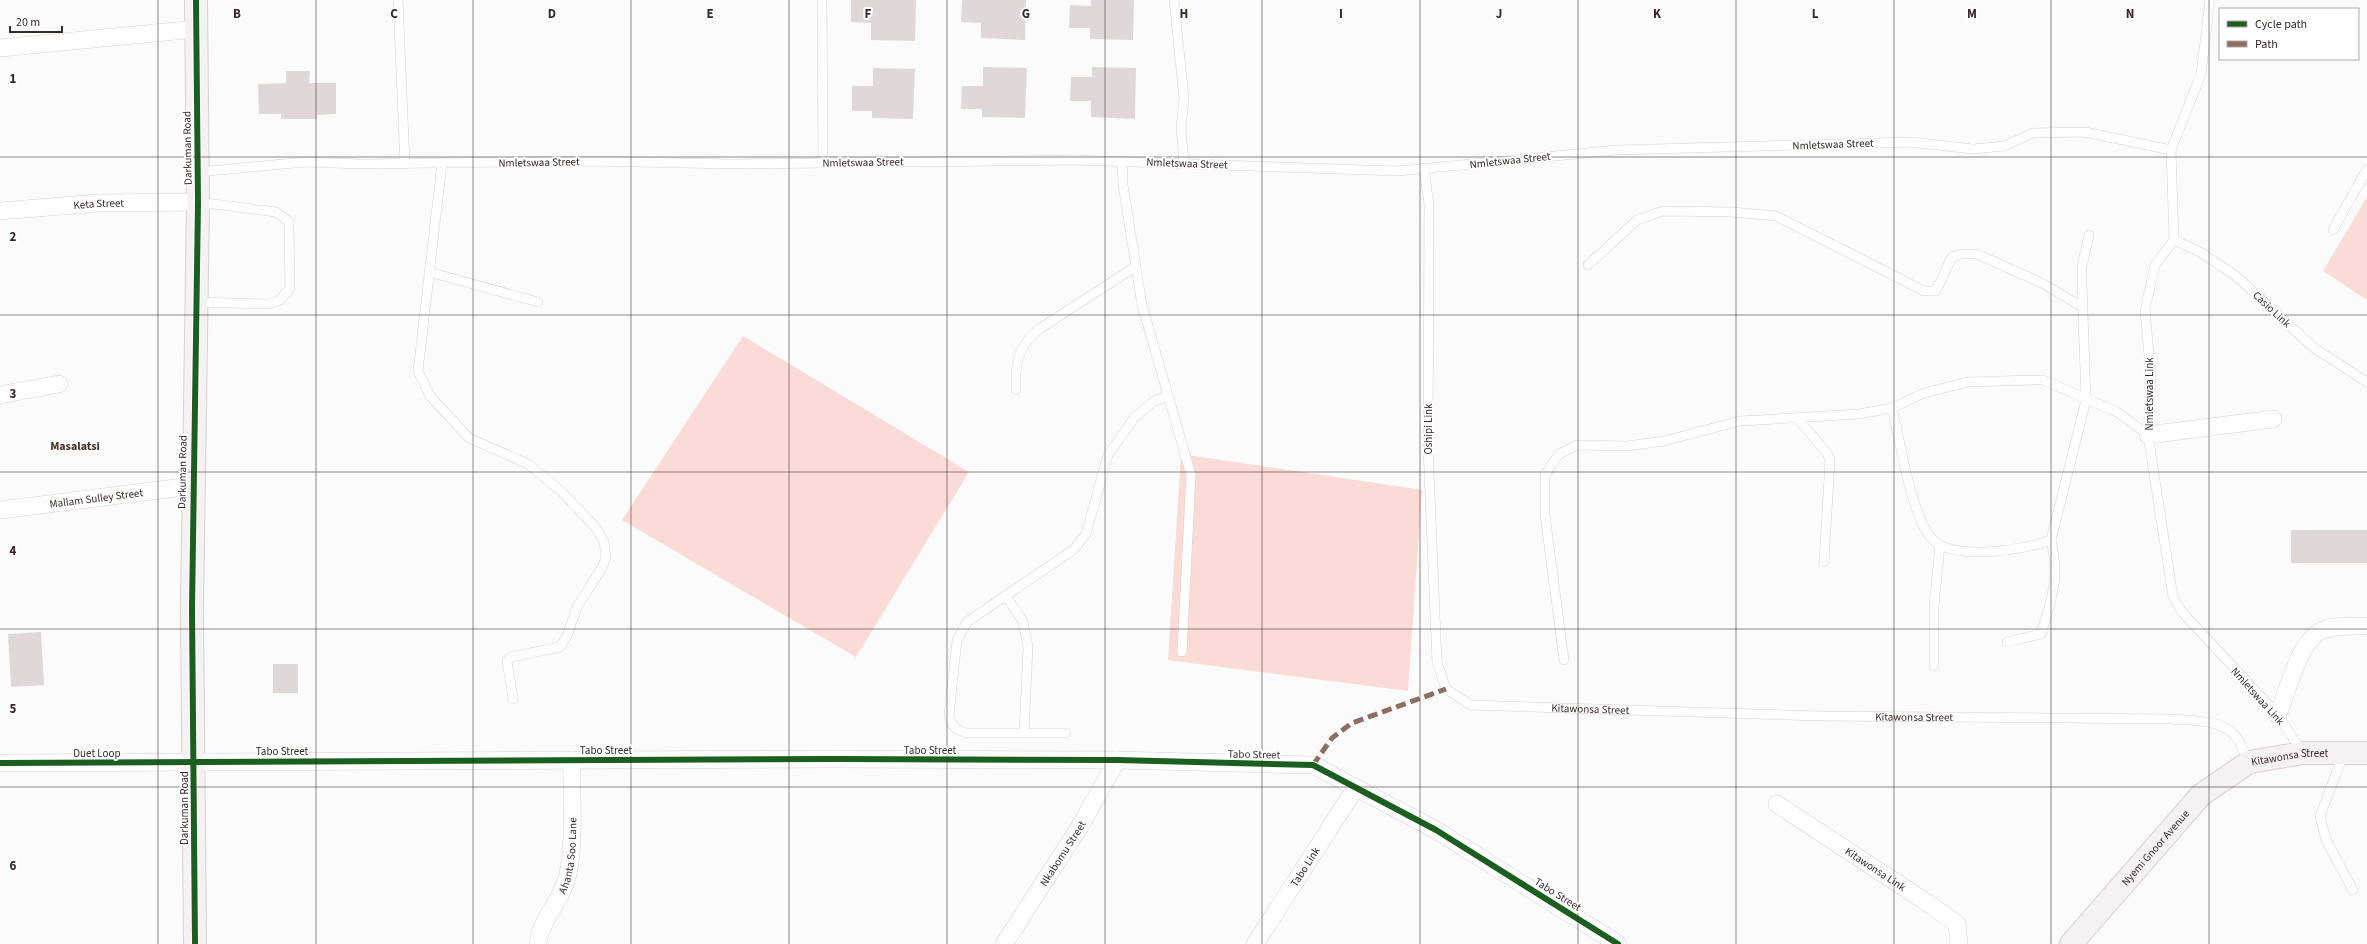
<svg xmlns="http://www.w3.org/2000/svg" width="2367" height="944" viewBox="0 0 2367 944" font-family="'Source Sans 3',sans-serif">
	<rect width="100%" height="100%" fill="#fbfbfb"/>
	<g fill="#fbdbd6">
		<polygon points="2367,197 2367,300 2323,271"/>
		<polygon points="743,336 969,472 856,657 622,520"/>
		<polygon points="1181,454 1422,490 1408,691 1168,660"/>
	</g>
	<g fill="#e0d8d7">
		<polygon points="851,0 916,0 915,41 871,40 871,23 851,22"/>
		<polygon points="962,0 1026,0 1025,40 981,38 981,23 961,22"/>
		<polygon points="1091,0 1134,0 1133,40 1090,39 1090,28 1069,28 1070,5 1091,6"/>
		<polygon points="983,67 1027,68 1025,118 982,117 982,109 961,109 962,86 983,86"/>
		<polygon points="1092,67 1136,68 1135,119 1091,117 1091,101 1070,101 1071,77 1092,77"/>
		<polygon points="873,68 915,69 913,119 872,118 872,111 852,111 852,86 873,86"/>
		<polygon points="286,71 310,71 309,83 336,83 336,114 317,115 317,119 281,119 281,114 259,114 258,84 286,83"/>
		<rect x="2291" y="530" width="76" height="33"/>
		<polygon points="41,632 44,685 11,687 8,634"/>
		<rect x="273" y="664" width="25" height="29"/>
	</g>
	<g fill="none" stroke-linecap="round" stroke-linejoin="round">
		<defs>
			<g id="lane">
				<polyline points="398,0 405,164"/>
				<polyline points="822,0 823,163"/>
				<polyline points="1174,0 1184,98 1181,128 1184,163"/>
				<polyline points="2210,0 2201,74 2171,150 2174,240 2155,265 2145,310 2151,377 2148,435 2173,597 2182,612 2278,715 2302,752"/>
				<polyline points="1122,161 1123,185 1142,305 1191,475 1182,652"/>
				<polyline points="442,163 418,371 430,396 469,438 528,464 562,492 596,528 604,542 606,556 603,566 577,607 567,636 560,647 511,657 507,661 513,699"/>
				<path id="s1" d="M1424 168 1429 205 1428 447 1437 662 1446 689 1471 705 1821 716 2172 719C2191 721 2221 719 2234 735 2241 742 2245 754 2249 762"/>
				<polyline points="198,172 305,162 361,164 589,161 731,164 1075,160 1398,171 1617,150 1911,142 1973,149 2004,146 2033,133 2085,132 2171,150"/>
				<polyline points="2333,230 2367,169"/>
				<polyline points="2174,240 2200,252 2236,276 2314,348 2367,382"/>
				<polyline points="1588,265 1637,220 1663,211 1732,212 1776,216 1924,291 1936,291 1952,257 1962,254 1977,254 2044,284 2082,307"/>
				<polyline points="429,272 538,302"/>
				<polyline points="197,302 269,304 280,300 290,288 289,222 276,212 198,202"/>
				<path d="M1016 390C1015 362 1018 347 1039 329L1135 267"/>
				<path d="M1892 408C1900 440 1911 514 1931 538 1952 562 2024 550 2051 540L2086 400 2082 283V266L2089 235"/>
				<polyline points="1797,418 1827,453 1830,460 1824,562"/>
				<polyline points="1006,596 1023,622 1028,647 1024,733"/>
				<path d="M2007 642 2041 634C2052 597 2060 579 2051 540"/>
				<polyline points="1564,660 1545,515 1545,475 1559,454 1577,445 1627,446 1664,441 1740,421 1859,414 1892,408 1924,393 1968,382 2034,380 2043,380 2117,412 2148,435"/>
				<polyline points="1934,666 1934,606 1940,545"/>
				<path d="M1066 733H967C956 730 951 726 949 715L957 640 967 622 1073 550 1086 534 1108 455 1134 418 1154 401 1168 396"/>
				<polyline points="2344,753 2320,816 2326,840 2353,890"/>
			</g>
			<g id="street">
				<polyline points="0,48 196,29"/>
				<path id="s2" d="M0 211 98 203 198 202"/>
				<polyline points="0,395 59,384"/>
				<polyline points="2148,435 2273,419"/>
				<path id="s3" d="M0 510 192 486"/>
				<path d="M2278 715C2286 694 2300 640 2321 631 2335 625 2352 626 2367 626"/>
				<polyline points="0,763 835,759 1117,760 1313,765 1436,830 1618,944"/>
				<path id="s4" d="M1777 804 1932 906 1957 924 1959 944"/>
				<path id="s5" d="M538 944C541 917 563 900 568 874 575 842 571 793 572 760"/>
				<path id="s6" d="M1004 944 1079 828 1117 760"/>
				<path id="s7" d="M1255 944 1355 789"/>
			</g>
			<g id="secondary">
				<polyline points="195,944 192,609 198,202 196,0"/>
				<path id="s8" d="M2071 944 2201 795 2249 762 2303 753H2367"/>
			</g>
		</defs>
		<use href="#lane" stroke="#dad2d1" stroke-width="10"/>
		<use href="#street" stroke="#dad2d1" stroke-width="18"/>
		<use href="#secondary" stroke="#dad2d1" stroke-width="24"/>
		<use href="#lane" stroke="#fefefe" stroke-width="9"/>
		<use href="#street" stroke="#fefefe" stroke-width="17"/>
		<use href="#secondary" stroke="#f7f2f2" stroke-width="22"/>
		<polyline stroke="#8d6e63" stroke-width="5" stroke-dasharray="10 5" stroke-linecap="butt" points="1313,765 1332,738 1352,723 1446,689"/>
		<defs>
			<g id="cycleway">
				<polyline points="0,763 835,759 1117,760 1313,765 1436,830 1618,944"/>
				<polyline points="195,944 192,609 198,202 196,0"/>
			</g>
		</defs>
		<use href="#cycleway" stroke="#fff" stroke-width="8"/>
		<use href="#cycleway" stroke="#1b5e20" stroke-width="6"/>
	</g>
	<path fill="none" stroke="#392926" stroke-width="1" stroke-opacity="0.55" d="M158 0V944M316 0V944M473 0V944M631 0V944M789 0V944M947 0V944M1105 0V944M1262 0V944M1420 0V944M1578 0V944M1736 0V944M1894 0V944M2051 0V944M2209 0V944M0 157H2367M0 315H2367M0 472H2367M0 629H2367M0 787H2367"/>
	<g text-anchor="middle" stroke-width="4" stroke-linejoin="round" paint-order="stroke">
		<g font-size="11" fill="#392926" stroke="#fff">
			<text transform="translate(1833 144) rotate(-2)" y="4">Nmletswaa Street</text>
			<text transform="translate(187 148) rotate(-91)" y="4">Darkuman Road</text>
			<text transform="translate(1510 160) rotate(-6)" y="4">Nmletswaa Street</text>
			<text transform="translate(539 162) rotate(-1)" y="4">Nmletswaa Street</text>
			<text transform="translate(863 162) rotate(-1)" y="4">Nmletswaa Street</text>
			<text transform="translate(1187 163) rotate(2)" y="4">Nmletswaa Street</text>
			<text dy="4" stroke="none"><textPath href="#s2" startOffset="99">Keta Street</textPath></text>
			<text transform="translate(2272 309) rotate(43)" y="4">Casio Link</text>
			<text transform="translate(2149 394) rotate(-90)" y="4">Nmletswaa Link</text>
			<text transform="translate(1428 429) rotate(-90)" y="4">Oshipi Link</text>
			<text transform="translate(182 472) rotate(-89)" y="4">Darkuman Road</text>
			<text dy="4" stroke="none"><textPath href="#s3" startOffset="97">Mallam Sulley Street</textPath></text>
			<text transform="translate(2258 696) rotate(48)" y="4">Nmletswaa Link</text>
			<text dy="4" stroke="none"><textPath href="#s1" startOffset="672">Kitawonsa Street</textPath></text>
			<text dy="4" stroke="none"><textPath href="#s1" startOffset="996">Kitawonsa Street</textPath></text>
			<text x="606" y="754">Tabo Street</text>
			<text x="930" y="754">Tabo Street</text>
			<text x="282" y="755">Tabo Street</text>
			<text x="97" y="757">Duet Loop</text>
			<text transform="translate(1254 754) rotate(1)" y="4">Tabo Street</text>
			<text dy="4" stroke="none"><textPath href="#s8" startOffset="297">Kitawonsa Street</textPath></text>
			<text transform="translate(184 808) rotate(-90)" y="4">Darkuman Road</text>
			<text dy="4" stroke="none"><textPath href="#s8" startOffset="128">Nyemi Gnoor Avenue</textPath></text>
			<text dy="4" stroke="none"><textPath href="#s6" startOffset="108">Nkabomu Street</textPath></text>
			<text dy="4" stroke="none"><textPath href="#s5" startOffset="95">Ahanta Soo Lane</textPath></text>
			<text dy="4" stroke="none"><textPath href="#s7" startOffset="92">Tabo Link</textPath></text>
			<text dy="4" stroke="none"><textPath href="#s4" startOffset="118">Kitawonsa Link</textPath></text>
			<text transform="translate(1558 894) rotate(32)" y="4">Tabo Street</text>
		</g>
		<g font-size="12" font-weight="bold" fill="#4f2f2a" stroke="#fff">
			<text x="75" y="450">Masalatsi</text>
		</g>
	</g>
	<g font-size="13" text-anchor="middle" font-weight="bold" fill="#392926" stroke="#fff" stroke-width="4" stroke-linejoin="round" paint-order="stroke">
		<text x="237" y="18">B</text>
		<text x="394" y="18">C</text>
		<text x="552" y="18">D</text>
		<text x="710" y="18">E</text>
		<text x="868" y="18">F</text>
		<text x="1026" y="18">G</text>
		<text x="1184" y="18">H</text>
		<text x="1341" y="18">I</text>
		<text x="1499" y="18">J</text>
		<text x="1657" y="18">K</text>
		<text x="1815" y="18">L</text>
		<text x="1972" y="18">M</text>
		<text x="2130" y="18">N</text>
		<text x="13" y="83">1</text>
		<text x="13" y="241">2</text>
		<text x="13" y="398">3</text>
		<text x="13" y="555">4</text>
		<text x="13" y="713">5</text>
		<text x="13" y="870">6</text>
	</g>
	<rect x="2219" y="8" width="140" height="52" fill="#ffffff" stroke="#b0a9a8"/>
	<rect x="2227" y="21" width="20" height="6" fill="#1b5e20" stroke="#b0a9a8"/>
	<text x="2255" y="28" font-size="12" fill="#392926">Cycle path</text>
	<rect x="2227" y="41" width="20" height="6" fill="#8d6e63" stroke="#b0a9a8"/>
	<text x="2255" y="48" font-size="12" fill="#392926">Path</text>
	<path d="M10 26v6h52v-6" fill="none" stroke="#392926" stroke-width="2"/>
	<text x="16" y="26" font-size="12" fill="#392926" stroke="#ffffff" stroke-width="3" paint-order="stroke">20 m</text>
</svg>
